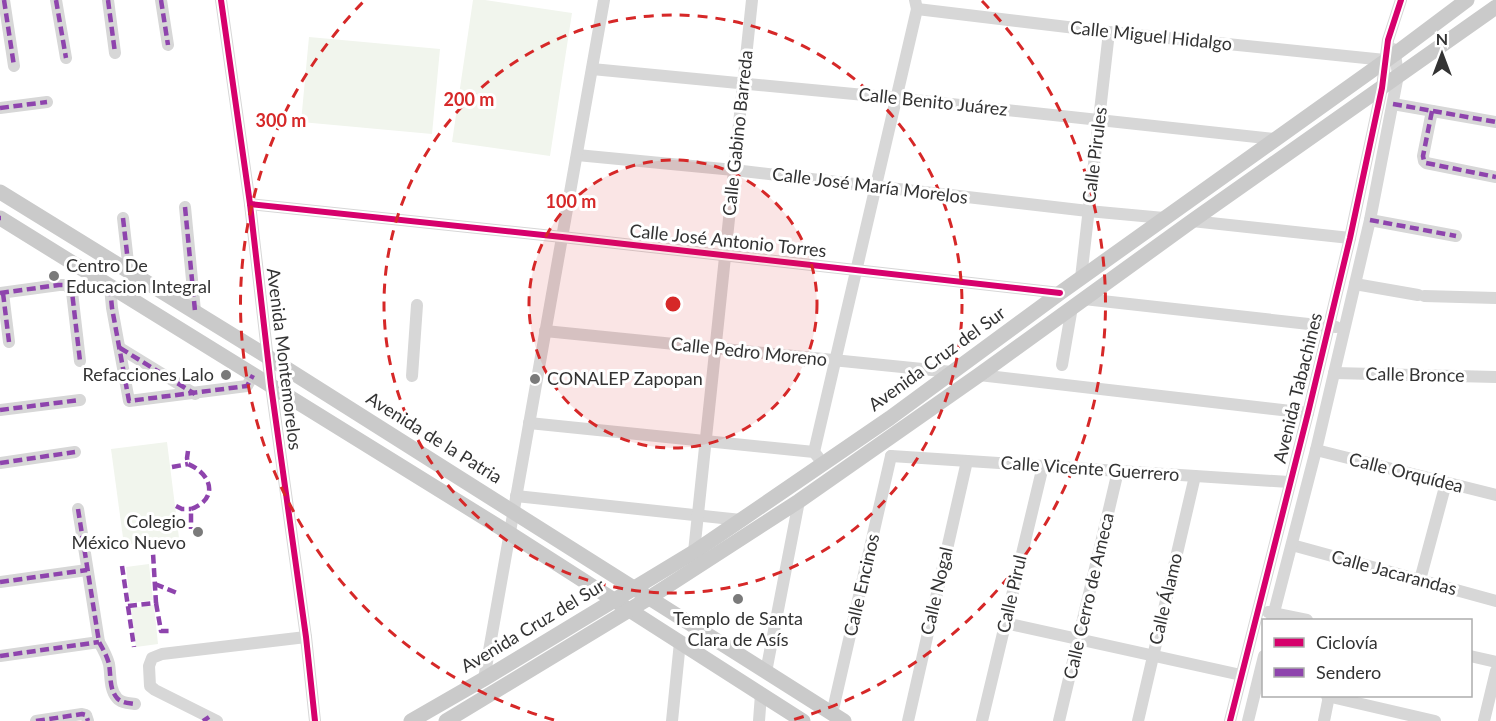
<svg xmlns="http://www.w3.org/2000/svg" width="1496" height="721" viewBox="0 0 1496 721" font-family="Lato,sans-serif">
	<rect width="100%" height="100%" fill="#fff"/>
	<g fill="#f1f5ed">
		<polygon points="473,0 485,0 572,13 550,156 452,142"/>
		<polygon points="309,37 440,49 432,134 301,122"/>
		<polygon points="167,442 179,538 124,545 111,449"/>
		<polygon points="149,564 153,600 130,603 126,567"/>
		<polygon points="154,605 158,644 136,647 131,608"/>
	</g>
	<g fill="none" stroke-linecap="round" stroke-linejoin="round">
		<g stroke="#d7d7d7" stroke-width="12">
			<polyline points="4,0 14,66"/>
			<polyline points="56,0 66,58"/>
			<polyline points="108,0 115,53"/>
			<polyline points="161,0 168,45"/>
			<polyline points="221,0 250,204 271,386 306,637 315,721"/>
			<polyline points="917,9 1109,32 1385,60"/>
			<polyline points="592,69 896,98 1274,139"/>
			<polyline points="1393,104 1496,122"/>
			<polyline points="0,108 47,102"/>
			<polyline points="1432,111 1423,156 1424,161 1426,163 1496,177"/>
			<polyline points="577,155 734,170 1088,211 1164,218"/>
			<polyline points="250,204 562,237 1060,293"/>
			<polyline points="185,207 195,311"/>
			<polyline points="123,218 129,271"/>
			<polyline points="1370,220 1456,236"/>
			<polyline points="1192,221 1350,238"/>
			<polyline points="1081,278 1109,32"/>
			<polyline points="1355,284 1418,295"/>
			<polyline points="110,287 112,308 129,401 247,386 253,375"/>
			<polyline points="0,293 59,285 67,285 72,292 80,361"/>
			<polyline points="3,293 9,342"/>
			<polyline points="1424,296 1496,298"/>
			<polyline points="1084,299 1336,327"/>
			<polyline points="545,331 952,372"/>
			<polyline points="120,348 195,394"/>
			<polyline points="1062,365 1072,307"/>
			<polyline points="1334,373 1496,377"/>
			<polyline points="979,375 1308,413"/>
			<polyline points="412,376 417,305"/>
			<polyline points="0,410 80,400"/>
			<polyline points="529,423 814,452 818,457"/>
			<polyline points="1316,450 1496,495"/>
			<polyline points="814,452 917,9 915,0"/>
			<polyline points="891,456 1289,482"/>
			<polyline points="0,463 75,452"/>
			<polyline points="516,496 741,520"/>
			<path d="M78 509 99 642C103 649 107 656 109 664 111 675 109 689 117 698 121 703 129 703 135 704"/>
			<polyline points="1292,545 1496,601"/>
			<polyline points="694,552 752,0"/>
			<polyline points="1420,580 1446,483"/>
			<polyline points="0,582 87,570"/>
			<polyline points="1268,612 1307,620"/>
			<polyline points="1272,620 1316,450 1370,220 1398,75 1395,54 1393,49"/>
			<polyline points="1005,623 1241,675"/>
			<polyline points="0,656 99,642"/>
			<polyline points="1470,656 1496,662"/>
			<polyline points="766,672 799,501"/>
			<polyline points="484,679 604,0"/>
			<polyline points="1327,696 1435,721"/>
			<polyline points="832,714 891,456"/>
			<polyline points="36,721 82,714 86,715 88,721"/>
			<polyline points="217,721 155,690 150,686 149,666 152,658 162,654 306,637"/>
			<polyline points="672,721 680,642"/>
			<polyline points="759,721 761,694"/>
			<polyline points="908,721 967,461"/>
			<polyline points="982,721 1043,466"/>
			<polyline points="1059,721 1118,471"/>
			<polyline points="1138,721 1195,476"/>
			<polyline points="1230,721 1308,413 1350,238 1382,88 1388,40 1401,0"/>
			<polyline points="1248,721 1264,656"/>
			<polyline points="1324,721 1329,696"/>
			<polyline points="1484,721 1496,671"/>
		</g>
		<g stroke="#cacaca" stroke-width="15">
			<polyline points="0,192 268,357 844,721"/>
			<polyline points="0,218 509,533 803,721"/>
			<polyline points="411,721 484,679 694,552 741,520 890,418 1060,293 1395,54 1467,0"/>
			<polyline points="446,721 649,598 799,501 979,375 1192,221 1496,7"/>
		</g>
		<g stroke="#8e44ad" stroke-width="4.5" stroke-dasharray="9 4.5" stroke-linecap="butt">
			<polyline points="4,0 14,66"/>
			<polyline points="56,0 66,58"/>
			<polyline points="108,0 115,53"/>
			<polyline points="161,0 168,45"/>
			<polyline points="1393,104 1496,122"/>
			<polyline points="0,108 47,102"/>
			<polyline points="1432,111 1423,156 1424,161 1426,163 1496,177"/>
			<polyline points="185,207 195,311"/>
			<polyline points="0,218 1,218"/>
			<polyline points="123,218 129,271"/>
			<polyline points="1370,220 1456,236"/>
			<polyline points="110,287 112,308 129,401 247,386 253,375"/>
			<polyline points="0,293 59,285 67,285 72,292 80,361"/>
			<polyline points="3,293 9,342"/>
			<polyline points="120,348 195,394"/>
			<polyline points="0,410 80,400"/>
			<path d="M188 451 187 458 188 464C212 474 219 499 191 509V529"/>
			<polyline points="0,463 75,452"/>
			<polyline points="172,467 188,464"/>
			<polyline points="176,506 182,509 191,509"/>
			<path d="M78 509 99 642C103 649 107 656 109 664 111 675 109 689 117 698 121 703 129 703 135 704"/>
			<polyline points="122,566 134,647"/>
			<polyline points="0,582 87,570"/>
			<polyline points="155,584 177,593"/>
			<polyline points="156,603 161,631 170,631"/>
			<polyline points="128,606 156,603 153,553"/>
			<polyline points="0,656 99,642"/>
			<polyline points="36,721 82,714 86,715 88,721"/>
			<polyline points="203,721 209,717"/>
		</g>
		<defs>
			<g id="cycleway">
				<polyline points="221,0 250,204 271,386 306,637 315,721"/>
				<polyline points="250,204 562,237 1060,293"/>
				<polyline points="1230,721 1308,413 1350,238 1382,88 1388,40 1401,0"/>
			</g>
		</defs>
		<use href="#cycleway" stroke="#fff" stroke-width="10"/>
		<use href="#cycleway" stroke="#d6006c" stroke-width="6"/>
	</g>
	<circle cx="673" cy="304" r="144" fill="#d62828" fill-opacity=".12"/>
	<g fill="none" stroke="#d62828" stroke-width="3" stroke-dasharray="10 8">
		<circle cx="673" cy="304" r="144"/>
		<circle cx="673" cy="304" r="289"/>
		<path d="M554 720A433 433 0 0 1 364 1M982 1A433 433 0 0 1 792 720"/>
	</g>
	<g fill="#7a7a7a" stroke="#fff" stroke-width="2">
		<circle cx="54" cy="276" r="6"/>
		<circle cx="226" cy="375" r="6"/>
		<circle cx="535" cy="379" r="6"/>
		<circle cx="198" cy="532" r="6"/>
		<circle cx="738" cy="599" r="6"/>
	</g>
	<g text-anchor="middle" stroke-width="6" stroke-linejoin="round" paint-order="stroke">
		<g font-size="18" fill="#333" stroke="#fff">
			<text transform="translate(1151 36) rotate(6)" y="6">Calle Miguel Hidalgo</text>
			<text transform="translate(933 102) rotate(6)" y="6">Calle Benito Juárez</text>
			<text transform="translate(738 133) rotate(-84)" y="6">Calle Gabino Barreda</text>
			<text transform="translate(1095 155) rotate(-83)" y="6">Calle Pirules</text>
			<text transform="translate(870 186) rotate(7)" y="6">Calle José María Morelos</text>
			<text transform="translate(728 241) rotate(6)" y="6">Calle José Antonio Torres</text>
			<text transform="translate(749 352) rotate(6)" y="6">Calle Pedro Moreno</text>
			<text transform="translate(284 359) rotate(83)" y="6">Avenida Montemorelos</text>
			<text transform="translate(937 359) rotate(-36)" y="6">Avenida Cruz del Sur</text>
			<text transform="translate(1415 375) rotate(1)" y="6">Calle Bronce</text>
			<text transform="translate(1298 388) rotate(-76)" y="6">Avenida Tabachines</text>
			<text transform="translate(434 438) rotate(32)" y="6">Avenida de la Patria</text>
			<text transform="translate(1090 469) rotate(4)" y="6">Calle Vicente Guerrero</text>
			<text transform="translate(1406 473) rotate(14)" y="6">Calle Orquídea</text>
			<text transform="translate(1394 573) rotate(15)" y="6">Calle Jacarandas</text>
			<text transform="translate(862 585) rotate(-77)" y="6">Calle Encinos</text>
			<text transform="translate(937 591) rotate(-77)" y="6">Calle Nogal</text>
			<text transform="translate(1012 594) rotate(-77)" y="6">Calle Pirul</text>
			<text transform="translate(1089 596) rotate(-77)" y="6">Calle Cerro de Ameca</text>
			<text transform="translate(1166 599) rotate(-77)" y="6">Calle Álamo</text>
			<text transform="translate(533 626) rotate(-31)" y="6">Avenida Cruz del Sur</text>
		</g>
		<g font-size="18" fill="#333" stroke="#fff" text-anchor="start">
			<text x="66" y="272">Centro De<tspan x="66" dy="21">Educacion Integral</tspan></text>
			<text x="214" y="381" text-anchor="end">Refacciones Lalo</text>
			<text x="547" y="385">CONALEP Zapopan</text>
			<text x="186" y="528" text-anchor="end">Colegio<tspan x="186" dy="21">México Nuevo</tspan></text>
			<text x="738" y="625" text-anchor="middle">Templo de Santa<tspan x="738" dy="21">Clara de Asís</tspan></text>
		</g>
	</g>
	<circle cx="673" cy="304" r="9" fill="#d62828" stroke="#fff" stroke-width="3"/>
	<g font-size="18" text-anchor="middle" font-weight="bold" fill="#d62828" stroke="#fff" stroke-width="6" stroke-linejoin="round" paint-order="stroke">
		<text x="469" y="106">200 m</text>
		<text x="281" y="127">300 m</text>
		<text x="571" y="208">100 m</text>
	</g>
	<rect x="1262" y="619" width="210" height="78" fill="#ffffff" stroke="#adadad" stroke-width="1.5"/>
	<rect x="1274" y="638" width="30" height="9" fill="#d6006c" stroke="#adadad" stroke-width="1.5"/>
	<text x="1316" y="649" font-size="18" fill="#333333">Ciclovía</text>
	<rect x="1274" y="668" width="30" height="9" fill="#8e44ad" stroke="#adadad" stroke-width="1.5"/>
	<text x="1316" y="679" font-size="18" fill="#333333">Sendero</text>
	<g transform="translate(1442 54)" stroke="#ffffff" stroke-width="4.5" paint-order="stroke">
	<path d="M0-4.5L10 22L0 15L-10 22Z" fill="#333333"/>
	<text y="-9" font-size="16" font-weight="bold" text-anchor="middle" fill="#333333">N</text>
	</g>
</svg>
